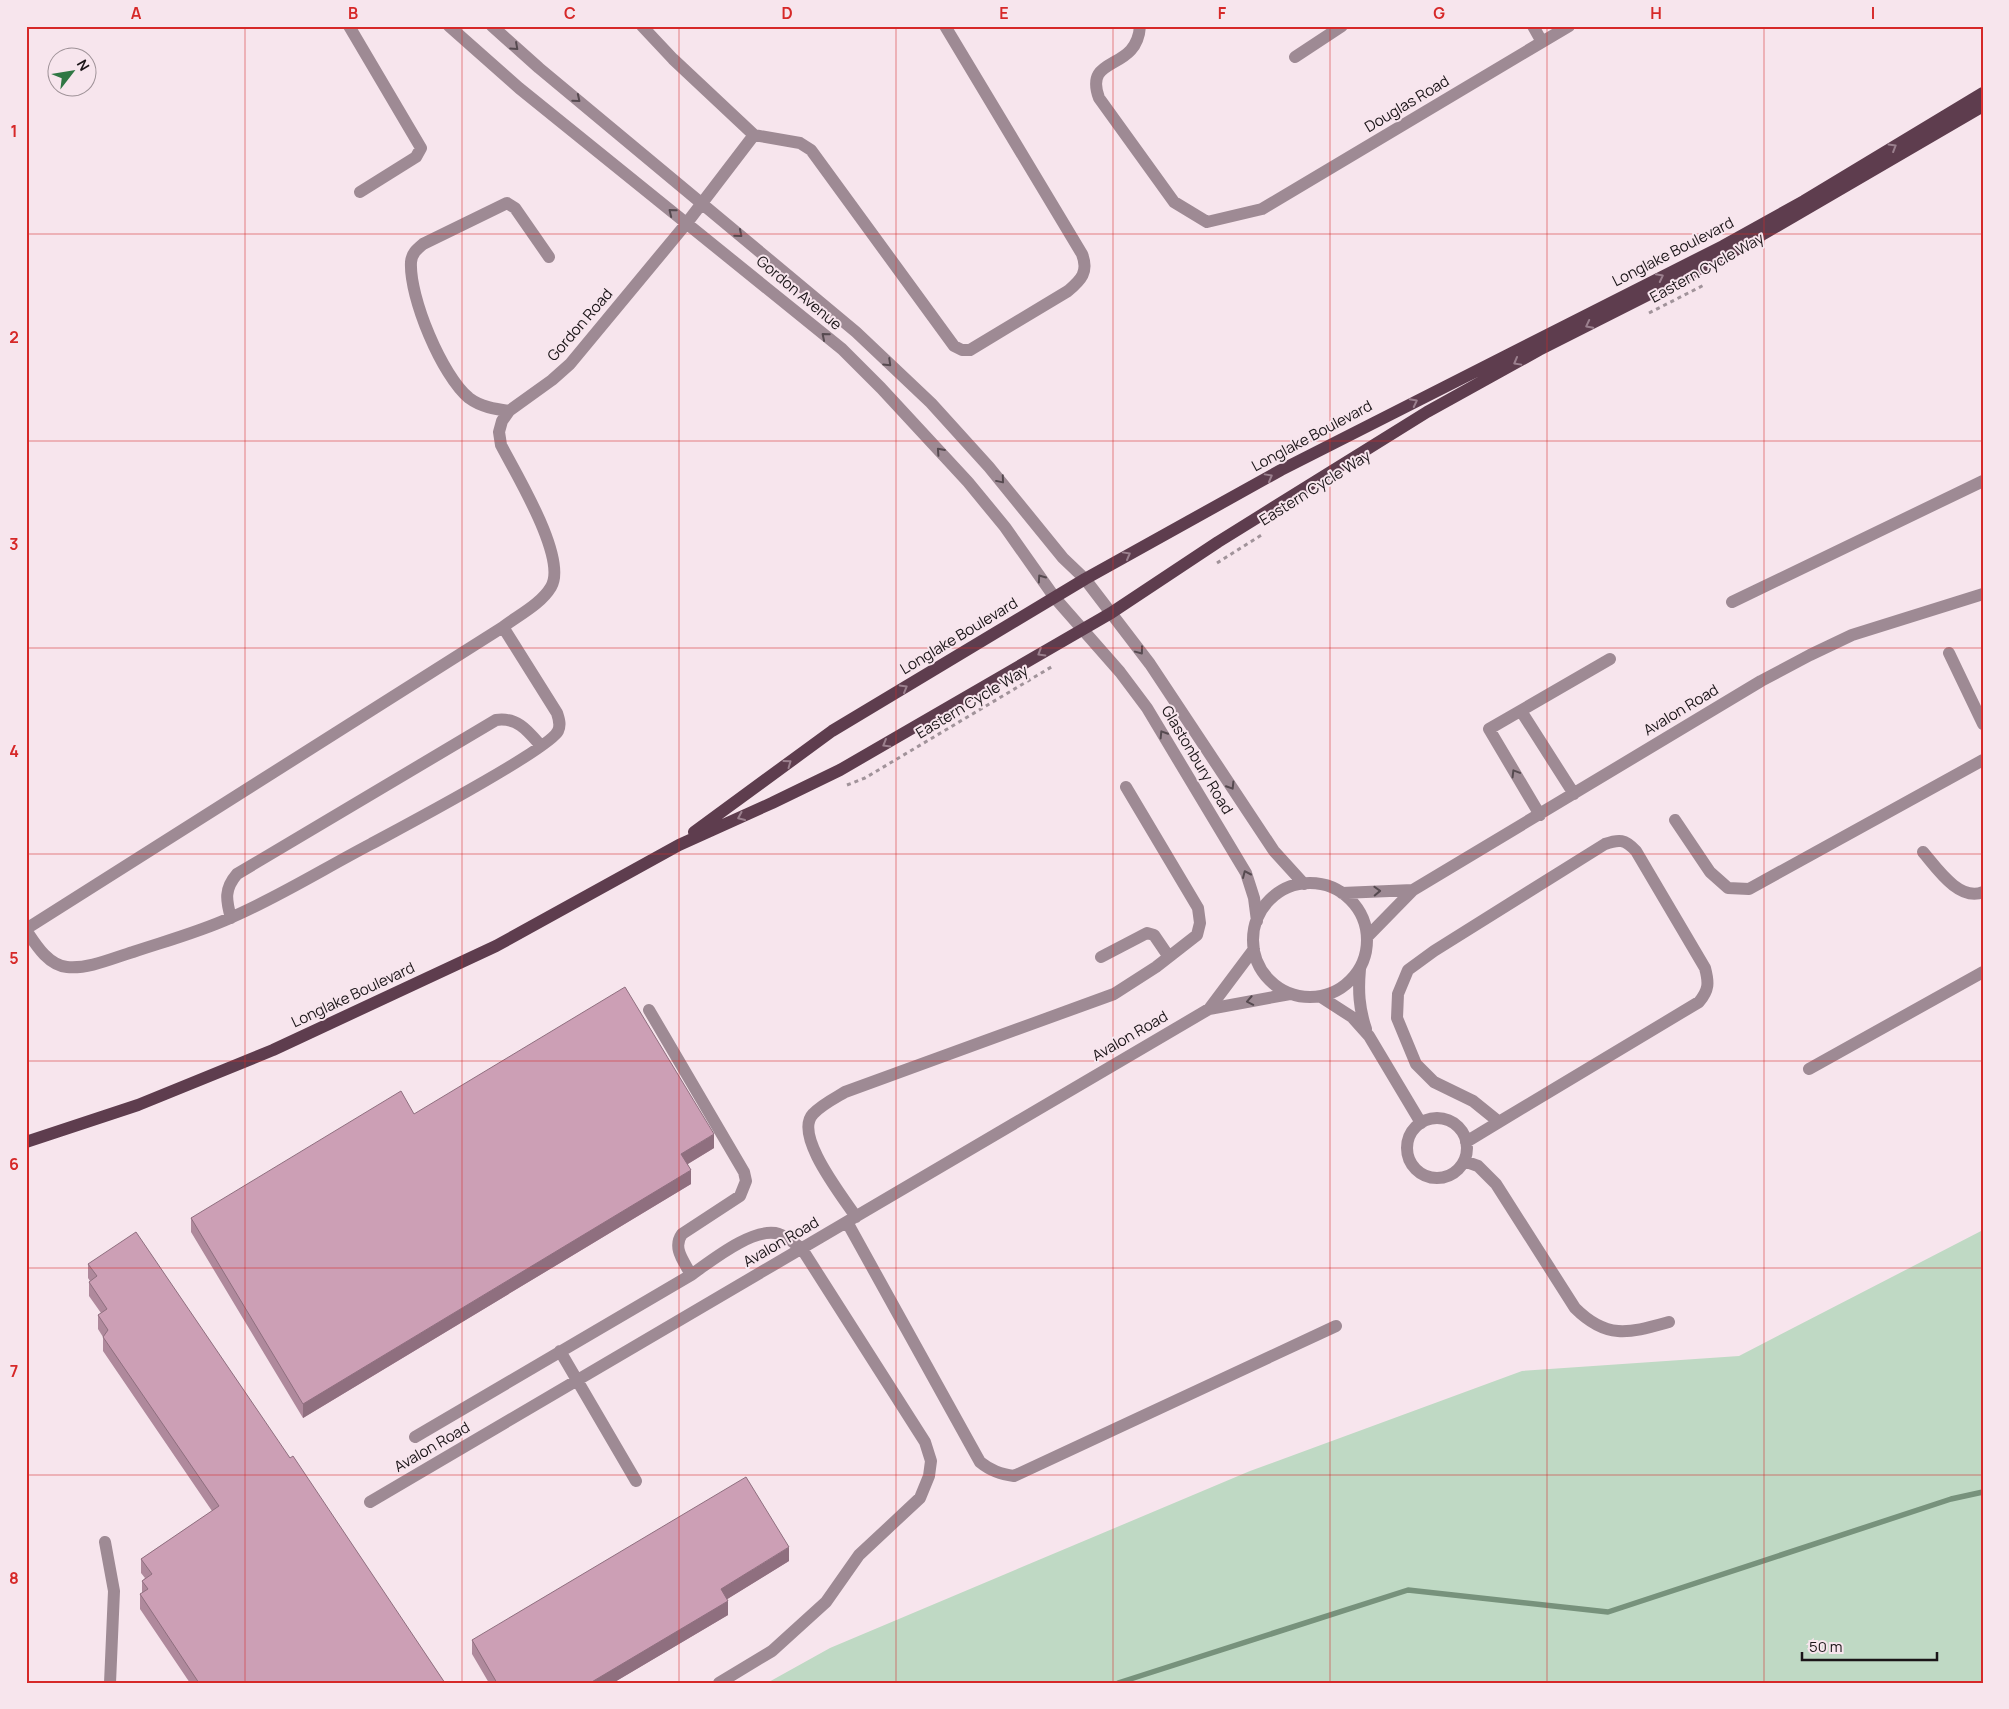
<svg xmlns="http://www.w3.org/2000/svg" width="2009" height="1709" viewBox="0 0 2009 1709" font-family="Manrope,sans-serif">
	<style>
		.green { fill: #bfd9c4 }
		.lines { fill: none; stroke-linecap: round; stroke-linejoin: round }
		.stream { stroke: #77927c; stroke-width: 5.5 }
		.path { stroke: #a1939a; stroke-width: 3; stroke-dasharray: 4 4; stroke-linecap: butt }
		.minor { stroke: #9e8a94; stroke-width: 12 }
		.major { stroke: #5e3d4e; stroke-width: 12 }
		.wall { fill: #af899c }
		.shaded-wall { fill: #8f6f7f }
		.building { fill: #cc9fb5; stroke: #8f6f7f }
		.oneway { stroke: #564a50 }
		.oneway2 { stroke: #9b808e }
		.grid { fill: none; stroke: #d62828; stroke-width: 1; stroke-opacity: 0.55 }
		.labels { text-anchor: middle; stroke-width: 4; stroke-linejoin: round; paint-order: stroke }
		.street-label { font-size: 15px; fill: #1b1518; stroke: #f7e5ed }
		.neatline { fill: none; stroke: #d62828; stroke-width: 2 }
		.grid-label { font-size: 16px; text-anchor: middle; font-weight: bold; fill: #d62828 }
	</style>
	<rect width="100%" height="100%" fill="#f7e5ed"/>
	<path class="green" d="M1983,1230V1683H767L830,1648L1250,1471L1522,1371L1739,1356Z"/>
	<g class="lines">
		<path class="stream" d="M1118,1683L1408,1590L1608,1612L1951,1499L1983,1492"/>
		<path class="path" d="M1649,313L1704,285
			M1217,563L1263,534
			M847,785L865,778L1053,666"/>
		<path class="minor" d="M349,26L421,148L416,157L360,192
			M449,26L519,88L842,349L881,388L968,482L1005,527L1055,598L1120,672L1147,708L1246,873L1254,898L1257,921
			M492,26L539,68L856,332L931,403L989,467L1063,558L1085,579L1150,664L1274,851L1304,884
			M642,26L673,59L754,135L800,143L811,150L954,346L962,350H970L1068,291C1081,280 1089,272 1082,254L945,26
			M1140,26C1137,73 1083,54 1099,98L1174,202L1207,222L1262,209L1569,26
			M1533,26L1542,42
			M1295,57L1342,26
			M509,411C495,409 481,407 469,398C442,376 409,297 411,262C412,253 417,249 423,244L507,203L515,208L549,257
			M1732,602L1983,481
			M1949,653L1983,724
			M1521,711L1574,794
			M1540,815L1489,729L1610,659
			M1675,820L1710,872L1728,888L1749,889L1983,760
			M1923,852C1936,867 1959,902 1983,892
			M1253 940a57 57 0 1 1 114 0a57 57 0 1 1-114 0Z
			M1342,893L1413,890
			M231,918C226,900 224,889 237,874L496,720C518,717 528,731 541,746
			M26,929L503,627
			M26,930C36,945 48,965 67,967C89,969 113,958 133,952C166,941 199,932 230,918C277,898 325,868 371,844C397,830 550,749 558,731C561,725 559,719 557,713L503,627C519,615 541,604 551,587C568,559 516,474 501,445L499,432L502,421L509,411L552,380L570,364L686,224L754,135
			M1367,937L1413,890L1761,681L1810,655L1852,635L1983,594
			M1101,957L1147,933L1154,935L1169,957
			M1360,969C1358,991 1359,1008 1366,1029
			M1321,997L1352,1017L1369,1036L1421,1123
			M1209,1009L1254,949
			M649,1010L744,1172L746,1181L740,1196L682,1234C672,1248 684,1261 691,1275C711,1261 754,1226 779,1234C787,1236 795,1244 802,1249L925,1442L931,1461L929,1476L920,1498L859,1555L826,1602L772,1651L719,1683
			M1809,1069L1983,972
			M1407 1148a30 30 0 1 1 60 0a30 30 0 1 1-60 0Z
			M1466,1142L1499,1122L1699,1002C1709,990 1709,983 1705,968L1636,851C1625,839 1619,839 1605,844L1434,951L1408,970L1398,994L1397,1018L1416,1064L1434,1082L1473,1101L1499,1122
			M1464,1161L1478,1166L1496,1184L1575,1308C1607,1340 1629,1333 1669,1322
			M856,1217C843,1197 793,1135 813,1114C821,1105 835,1098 845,1092L1114,994L1156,967L1197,935L1200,923L1198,908L1126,787
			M847,1222L980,1462C991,1471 1001,1474 1014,1476L1336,1326
			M560,1351L636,1481
			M415,1437L691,1275
			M370,1502L1209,1009L1290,994
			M105,1542L114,1591L110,1683"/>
		<path class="major" d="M694,832L832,731L1085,579L1281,470L1723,246L1804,201L1983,93
			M26,1142L138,1105L273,1050L496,946L679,845L772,803L840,770L1111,613L1218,542L1427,412L1539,350L1729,254L1983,106"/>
	</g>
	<path class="wall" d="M414,1114L714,1148L688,1164L691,1184L303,1418L191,1232V1218Z
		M88,1264L290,1458L445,1683H190L140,1609V1594L142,1593V1581L145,1578L141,1573V1559L212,1511L103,1351V1337L98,1329V1315L101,1313L89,1296V1282L90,1281L88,1278Z
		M789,1561L727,1599L728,1615L613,1683H489L472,1654V1640Z"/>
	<path class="shaded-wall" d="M714,1134V1148L681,1168V1154Z
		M691,1170V1184L303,1418V1404Z
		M789,1547V1561L721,1603V1589Z
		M728,1601V1615L613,1683H590Z"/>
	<path class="building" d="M625,987L714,1134L681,1154L691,1170L303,1404L191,1218L401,1091L414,1114Z
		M136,1232L290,1458L293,1456L445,1683H199L140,1594L148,1589L142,1581L152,1574L141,1559L219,1506L103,1337L108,1330L98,1315L107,1309L89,1282L97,1276L88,1264Z
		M746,1477L789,1547L721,1589L728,1601L590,1683H497L472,1640Z"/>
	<defs><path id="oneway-chevron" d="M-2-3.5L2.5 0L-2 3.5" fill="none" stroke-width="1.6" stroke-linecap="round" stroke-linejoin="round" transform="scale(1.25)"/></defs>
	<g class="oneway">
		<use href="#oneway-chevron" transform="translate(515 47) rotate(42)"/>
		<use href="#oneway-chevron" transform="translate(577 99) rotate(39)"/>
		<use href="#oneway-chevron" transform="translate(672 212) rotate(-141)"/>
		<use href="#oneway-chevron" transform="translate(739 234) rotate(40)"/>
		<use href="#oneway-chevron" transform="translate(825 336) rotate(-140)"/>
		<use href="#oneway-chevron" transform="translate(888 363) rotate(44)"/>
		<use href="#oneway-chevron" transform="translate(940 451) rotate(-132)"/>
		<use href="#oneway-chevron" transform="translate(1001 480) rotate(50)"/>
		<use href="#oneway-chevron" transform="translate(1041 578) rotate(-125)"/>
		<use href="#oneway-chevron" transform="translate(1140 651) rotate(53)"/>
		<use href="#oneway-chevron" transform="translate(1163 734) rotate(-122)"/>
		<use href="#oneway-chevron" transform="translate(1515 773) rotate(-121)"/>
		<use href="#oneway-chevron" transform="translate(1231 786) rotate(58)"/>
		<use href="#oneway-chevron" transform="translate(1246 874) rotate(-114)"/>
		<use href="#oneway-chevron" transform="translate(1377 891) rotate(-2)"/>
		<use href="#oneway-chevron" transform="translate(1250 1001) rotate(169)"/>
	</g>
	<g class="oneway2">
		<use href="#oneway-chevron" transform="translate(1893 147) rotate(-31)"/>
		<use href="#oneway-chevron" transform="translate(1660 277) rotate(-27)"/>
		<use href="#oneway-chevron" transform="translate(1589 325) rotate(153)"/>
		<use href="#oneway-chevron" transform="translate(1517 362) rotate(151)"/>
		<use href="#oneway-chevron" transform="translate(1414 402) rotate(-27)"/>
		<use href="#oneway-chevron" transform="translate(1269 477) rotate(-29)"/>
		<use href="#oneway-chevron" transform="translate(1127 555) rotate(-29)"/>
		<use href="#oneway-chevron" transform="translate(1041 653) rotate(149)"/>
		<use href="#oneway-chevron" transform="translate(904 688) rotate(-30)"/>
		<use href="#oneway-chevron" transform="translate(886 744) rotate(150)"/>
		<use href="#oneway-chevron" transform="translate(788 763) rotate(-36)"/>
		<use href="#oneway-chevron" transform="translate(741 817) rotate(156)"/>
	</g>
	<path class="grid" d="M245,26V1683M462,26V1683M679,26V1683M896,26V1683M1113,26V1683M1330,26V1683M1547,26V1683M1764,26V1683M26,234H1983M26,441H1983M26,648H1983M26,854H1983M26,1061H1983M26,1268H1983M26,1475H1983"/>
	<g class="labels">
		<g class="street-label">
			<text transform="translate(1407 104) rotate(-31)" y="5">Douglas Road</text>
			<text transform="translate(1673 252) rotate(-27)" y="5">Longlake Boulevard</text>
			<text transform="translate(1707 268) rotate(-29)" y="5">Eastern Cycle Way</text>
			<text transform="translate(799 293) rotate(40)" y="5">Gordon Avenue</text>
			<text transform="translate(580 325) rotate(-49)" y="5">Gordon Road</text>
			<text transform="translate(1312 436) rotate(-28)" y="5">Longlake Boulevard</text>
			<text transform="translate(1315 488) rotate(-32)" y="5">Eastern Cycle Way</text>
			<text transform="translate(959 636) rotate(-31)" y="5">Longlake Boulevard</text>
			<text transform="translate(972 702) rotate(-31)" y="5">Eastern Cycle Way</text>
			<text transform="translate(1681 710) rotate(-31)" y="5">Avalon Road</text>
			<text transform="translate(1197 760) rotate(59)" y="5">Glastonbury Road</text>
			<text transform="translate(353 995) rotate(-25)" y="5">Longlake Boulevard</text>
			<text transform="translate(1130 1036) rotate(-30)" y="5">Avalon Road</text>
			<text transform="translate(781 1242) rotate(-30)" y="5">Avalon Road</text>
			<text transform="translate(432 1447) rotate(-30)" y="5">Avalon Road</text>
		</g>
	</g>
	<rect width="2009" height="1709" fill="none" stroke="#f7e5ed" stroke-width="55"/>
	<g transform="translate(72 72) rotate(59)"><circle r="24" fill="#f7e5ed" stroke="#9f9298"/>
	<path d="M0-4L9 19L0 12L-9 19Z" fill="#2f7744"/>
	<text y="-8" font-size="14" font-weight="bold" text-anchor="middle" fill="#1b1518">N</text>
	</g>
	<path d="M1802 1652v8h135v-8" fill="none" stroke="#1b1518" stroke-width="2.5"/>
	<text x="1809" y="1652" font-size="15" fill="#1b1518" stroke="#f7e5ed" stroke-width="4" paint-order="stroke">50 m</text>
	<rect x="28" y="28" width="1954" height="1654" class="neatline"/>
	<g class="grid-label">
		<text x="136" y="19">A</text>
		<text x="353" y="19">B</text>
		<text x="570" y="19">C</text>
		<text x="787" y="19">D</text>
		<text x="1004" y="19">E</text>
		<text x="1222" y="19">F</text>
		<text x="1439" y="19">G</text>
		<text x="1656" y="19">H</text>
		<text x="1873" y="19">I</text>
		<text x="14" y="137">1</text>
		<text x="14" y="343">2</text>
		<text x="14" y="550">3</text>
		<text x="14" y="757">4</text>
		<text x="14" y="964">5</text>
		<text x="14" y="1170">6</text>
		<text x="14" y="1377">7</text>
		<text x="14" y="1584">8</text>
	</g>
</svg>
